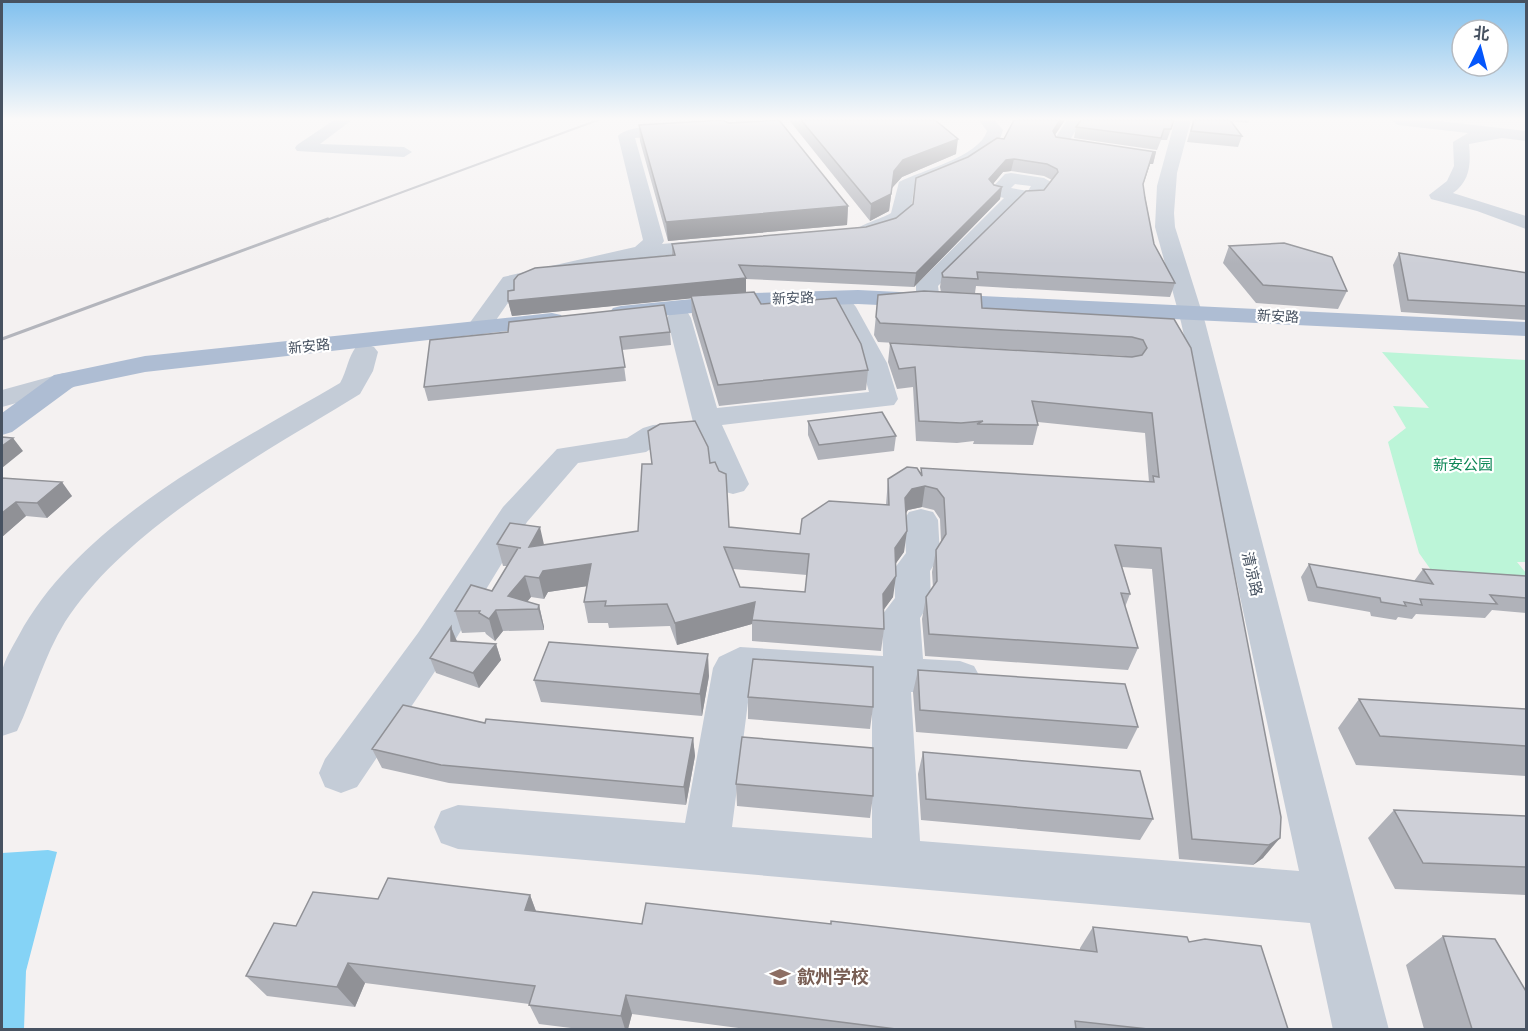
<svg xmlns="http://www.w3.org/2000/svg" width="1528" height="1031" viewBox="0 0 1528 1031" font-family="'Titillium Web','Noto Sans SC',sans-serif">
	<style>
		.green { fill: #bcf5d8 }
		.water { fill: #85d3f6 }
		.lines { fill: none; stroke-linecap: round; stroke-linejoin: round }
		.minor { fill: #c4ccd7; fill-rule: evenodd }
		.major { fill: #aebdd3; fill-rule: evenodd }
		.rail-far1 { stroke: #b3b5bc; stroke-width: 2 }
		.rail { stroke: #b3b5bc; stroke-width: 3 }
		.wall { fill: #b0b2b9; fill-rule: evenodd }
		.shaded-wall { fill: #909196 }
		.building { fill: #cdcfd7; stroke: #909196; stroke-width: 1.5; fill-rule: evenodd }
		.labels { text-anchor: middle; stroke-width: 4.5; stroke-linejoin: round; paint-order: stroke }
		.far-street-label { font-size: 14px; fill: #475261; stroke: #fff }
		.park-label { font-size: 15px; fill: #0d8756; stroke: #fff }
		.street-label { font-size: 15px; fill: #475261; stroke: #fff }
		.near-education-label { font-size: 18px; font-weight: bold; fill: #785e54; stroke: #fff; text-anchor: start }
	</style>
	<rect width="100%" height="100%" fill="#f4f1f1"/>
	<path class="green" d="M1382,352L1526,360V562H1517L1526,573V582L1436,577L1419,553L1388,442L1406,428L1393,406L1429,408Z"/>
	<path class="water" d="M48,850L57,852L26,971L24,1029H2V853Z"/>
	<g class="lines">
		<path class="minor" d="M334,120H352L320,144L404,147L412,152L404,157L297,151L295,148L297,145Z
			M740,120H760L735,132L635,138L664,241L662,244L716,239L723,241L726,245L723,249L642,258L530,282L519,287L487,333L478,335L469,333L466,328L503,277L635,247L643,240L618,136C630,121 711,124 733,123Z
			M979,120H994L1003,130C994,166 942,174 914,189L910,216C900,230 872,240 856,236L853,232C858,225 881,219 891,213L899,182C922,170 979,157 987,131Z
			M1067,120H1082L1070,140L1105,146L1107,149L1105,152L1099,154L1054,146L1052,143Z
			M1175,120H1191L1177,173L1174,213L1175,227L1205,322L1389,1030H1333L1310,923L458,849L441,843L434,827L441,811L458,805L685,823L713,668L719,657L740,647L883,656L882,615L895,598L894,569L906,553L904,520L909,512L921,509L933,512L938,520L940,555L930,571L931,601L920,618L923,659L960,661L974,666L980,677L974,688L960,693L911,692L920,841L1299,871L1181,322L1155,227L1157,186ZM751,679L872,687V838L732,827Z
			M1390,120H1431L1526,131V141L1502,138L1469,144C1471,164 1470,181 1453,193L1526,216V229L1477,211L1431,199L1429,195L1447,181L1454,166L1453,142L1468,133L1398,125Z
			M1011,173L1044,178L1053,183L1039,201H1022L938,286L940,300L936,305H920L916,300V285L1004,198L992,195L989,191L1005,174ZM1015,184L1031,186L1028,191L1011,188Z
			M844,300L852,302L856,307L887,363L898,399L894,405L722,425L749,484L744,491L733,494L722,491L698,439L661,442L646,452L578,463L527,522L446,655L357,787L341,793L325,787L319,773L325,759L418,633L503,507L557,449L627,438L643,428L653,425L693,422L667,318L670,313L679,311L688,313L691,318L717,408L869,392L861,363L832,307L836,302Z
			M365,344L374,347L378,352L373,371L360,394C264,453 127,526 65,622C44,656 34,695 17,731L2,736C2,715 0,692 2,672C4,660 13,646 19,635C81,520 231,447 340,383C347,371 348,357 356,347Z
			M64,373L74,375L77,381L74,387L2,407V390Z"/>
		<path class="major" d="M858,290L1526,322V336L858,304L753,307L621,320L613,318L609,313L613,308L621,306L753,293Z
			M552,313L561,315L564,320L561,325L145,372L73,387L12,432L2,435V413L54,375L64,373L145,356Z"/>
		<path class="rail-far1" d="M324,221L598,120"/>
		<path class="rail" d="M2,339L328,219"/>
	</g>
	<path class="wall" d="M789,120H935L956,154L902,177L892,188L889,211L870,221Z
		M1065,120L1055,135L1056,137L1156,152L1153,164H1150L1143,185L1154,244L1175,283L1170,297L976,286L975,293L941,292L940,287L942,273L1044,190L1052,180L1044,176L1011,171L1003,172L993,184L1002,187L1000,199L914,287L746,279V293L761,304L868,370L866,390L719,406L692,315L691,298L512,316L508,301L514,290L672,255V244L866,227L896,218L968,157L1004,139Z
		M1174,120L1167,140H1161L1157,150L1074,138L1076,127Z
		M1192,120H1250L1248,123L1231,121L1242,136L1238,147L1187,142L1193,121Z
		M639,125L848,206L847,225L668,241L640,141Z
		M1229,246L1347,291L1338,309L1256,303L1223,263Z
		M1399,253L1527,273V320L1401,312L1393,265Z
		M878,295L982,308L1174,319L1281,817L1263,858L1253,865L1179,859L1152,569L1122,567L1130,594L1125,607L1138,648L1128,670L925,656L922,619L926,597L933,588L932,572L936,550L941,542L940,519L934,510L922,507L908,510L906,513L904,552L895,564L893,597L883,610L884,629L881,651L752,641V624L677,645L670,626L609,628L608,623H588L584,602L587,586L548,592L544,599L531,597L527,602L539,605L544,627V630L503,631L495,641L486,634L485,632L462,633L455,611L492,591L507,566H503L497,544L544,545L638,531L710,463L729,527L800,534L886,505L888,479L921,474V468L1149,482L1145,433L1038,422V425L1033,445L973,444L974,441L957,443L916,441L913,387L897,389L888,362L890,343L1130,357L1126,356L878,342L874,335ZM733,569L807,575L805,592L740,587Z
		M670,332L671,345L622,350L626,381L428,401L424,387L430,340Z
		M808,421L896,436L894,451L818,460L808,435Z
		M2,478L72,496L47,518L26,516L2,537Z
		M1309,564L1414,581L1423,569L1527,576V613L1492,610L1485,618L1416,614L1412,619L1398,617L1396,620L1371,616L1370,612L1308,601L1301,577Z
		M451,627L457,641L496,644L501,660L479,688L436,673L430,658Z
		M918,670L1138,727L1127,749L916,732L913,692Z
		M709,676L702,716L541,702L534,680Z
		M748,697L873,707L870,729L748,719Z
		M1359,699L1527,709V776L1356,765L1338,728Z
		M485,723L693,738L695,756L686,805L449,783L382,768L372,749Z
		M923,752L1153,819L1140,840L921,820L918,774Z
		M736,784L873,796L870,818L737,806Z
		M1394,810L1527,816V895L1395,889L1368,838Z
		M530,895L536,911L642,924H830L1080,950V948L1093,927L1189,942L1288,1029H746L632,1014L628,1029H579L539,1024L529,1004L365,983L355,1007L267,996L246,976L296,926L378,899Z
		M1443,936L1527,1029H1424L1406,965Z"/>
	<path class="shaded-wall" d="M1060,120H1065L1050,142L1053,131Z
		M958,139L956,154L902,177L892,188L889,211L870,221L871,204L894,171L903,160Z
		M1153,152H1156L1153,164H1150L1139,197Z
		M1014,159L1011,171L1003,172L987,191L989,179L1006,160Z
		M1002,187L1000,199L914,287L916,273Z
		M848,206L847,225L668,241L666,222Z
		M746,278V293L512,316L508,301Z
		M13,438L23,451L2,468V446Z
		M62,482L72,496L47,518L37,503Z
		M925,486L922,507L908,510L902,519L905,498L912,489Z
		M16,502L26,516L2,537V513Z
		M540,527L545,549L529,547Z
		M907,531L904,552L892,569L895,548Z
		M591,564L595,585L548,592L544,599L539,578L543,571Z
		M525,576L531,597L521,609L508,596Z
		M896,576L893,597L880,615L883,594Z
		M755,602L752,624L677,645L675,623Z
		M539,605L544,627V630L538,609Z
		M496,610L503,631L495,641L489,619Z
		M451,627L457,642L451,641Z
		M496,644L501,660L479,688L473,673Z
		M708,654L709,676L702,716L700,694Z
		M693,738L695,756L686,805L684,787Z
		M1280,838L1263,858L1253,865L1269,845Z
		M530,895L538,917L525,910Z
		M348,963L365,983L355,1007L337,987Z
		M626,995L632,1014L628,1029H625L621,1016Z"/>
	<path class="building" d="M722,120L729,123L779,120L848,206L666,222L639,125Z
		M801,120H935L958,139L903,160L894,171L891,194L871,204Z
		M1014,120H1060L1053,131L1056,137L1156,152H1153L1143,184L1145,198L1154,244L1175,283L977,272L978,279L943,277L942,273L1026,191L1044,190L1058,172L1057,169L1047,164L1014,159L1006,160L989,179L994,185L1002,187L916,273L739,265L746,278L508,301V291L514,290V280L518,275L535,268L675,255L672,244L866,227L896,218L913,204L916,178L968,157L997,138L1004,139Z
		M1081,120H1174L1171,129H1164L1161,138L1076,127Z
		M1194,120H1230L1242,136L1191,131Z
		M1284,243L1332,257L1347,291L1263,285L1229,246Z
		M1399,253L1527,273V306L1408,300Z
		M924,291L981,294L982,308L1174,319L1191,348L1281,817L1280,838L1269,845L1192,839L1161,548L1115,545L1130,594L1121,593L1138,648L929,634L926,597L937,581L936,550L946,534L944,498L937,489L925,486L912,489L905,498L907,531L895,548L896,576L883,594L884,629L752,620L755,602L675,623L667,604L605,606L606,601L584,602L591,564L543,571L539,578L525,576L508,596L539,605L538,609L496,610L489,619L479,613L480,611H455L471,585L492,591L518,548H521L497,544L510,523L540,527L529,547L638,531L642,464H652L648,431L660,424L695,421L708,447L710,463L715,462L719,471L726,474L729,527L800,534L802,519L829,501L889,505L888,479L907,467L917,468L922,476L921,468L1154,482L1153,476L1159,477L1152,413L1032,401L1038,425L977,424L983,421L961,423L919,421L915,367L899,369L890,343L1132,357L1142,355L1147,348L1143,340L1132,337L880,323L876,317L878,295ZM724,547L809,554L805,592L740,587Z
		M754,292L761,304L836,298L861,344L868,370L718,385L691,296Z
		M664,305L670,332L620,337L625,367L424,387L430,340L508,332L509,322Z
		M882,412L896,436L819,445L808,421Z
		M2,437L13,438L2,446Z
		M2,478L62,482L37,503L16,502L2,513Z
		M1309,564L1433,584L1423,569L1527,576V598L1490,595L1497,604L1420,599L1422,605L1404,602L1406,606L1381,602L1380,598L1317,587Z
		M451,627V641L496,644L473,673L430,658Z
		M549,642L708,654L700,694L534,680Z
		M753,659L873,667V707L748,697Z
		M918,670L1125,684L1138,727L920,710Z
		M1359,699L1527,709V746L1380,736Z
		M403,705L485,723L486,719L693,738L684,787L441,765L372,749Z
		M742,737L873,748V796L736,784Z
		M923,752L1140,771L1153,819L926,799Z
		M1394,810L1527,816V867L1423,863Z
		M388,878L530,895L525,910L642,924L646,903L831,924V921L1097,952L1093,927L1187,937L1189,942L1205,939L1261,946L1288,1029H1148L1075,1021L1076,1029H896L626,995L621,1016L529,1005L535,986L348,963L337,987L246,976L274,923L296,926L313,892L378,899Z
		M1443,936L1495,939L1527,993V1029H1472Z"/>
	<linearGradient id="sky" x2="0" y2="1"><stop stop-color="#80c0ee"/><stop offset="0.45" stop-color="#faf9f9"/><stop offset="1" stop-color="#faf9f9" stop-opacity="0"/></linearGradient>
	<rect width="1528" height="264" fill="url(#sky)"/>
	<defs>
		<g id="school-bare" transform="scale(1.62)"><path d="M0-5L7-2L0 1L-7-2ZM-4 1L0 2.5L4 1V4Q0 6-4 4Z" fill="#8d6e63" stroke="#fff" stroke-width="2.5" paint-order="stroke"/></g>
	</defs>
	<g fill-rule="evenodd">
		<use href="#school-bare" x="780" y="977"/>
	</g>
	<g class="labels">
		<g class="far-street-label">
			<text transform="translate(793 298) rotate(-2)" y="5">新安路</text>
			<text transform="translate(1278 316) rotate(3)" y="5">新安路</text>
			<text transform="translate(309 346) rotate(-6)" y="5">新安路</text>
		</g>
		<g class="park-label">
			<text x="1463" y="470">新安公园</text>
		</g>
		<g class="street-label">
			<text transform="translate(1252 574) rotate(77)" y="5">清凉路</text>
		</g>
		<g class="near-education-label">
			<text x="797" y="983">歙州学校</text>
		</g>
	</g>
	<rect width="1528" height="1031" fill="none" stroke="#475261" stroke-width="6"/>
	<g transform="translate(1480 48) rotate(6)"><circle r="28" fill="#ffffff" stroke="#b5bac0" stroke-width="1.5"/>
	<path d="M0-4.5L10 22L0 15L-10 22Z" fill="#0456fb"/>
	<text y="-9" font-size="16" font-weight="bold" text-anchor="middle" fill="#475261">北</text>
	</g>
</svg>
